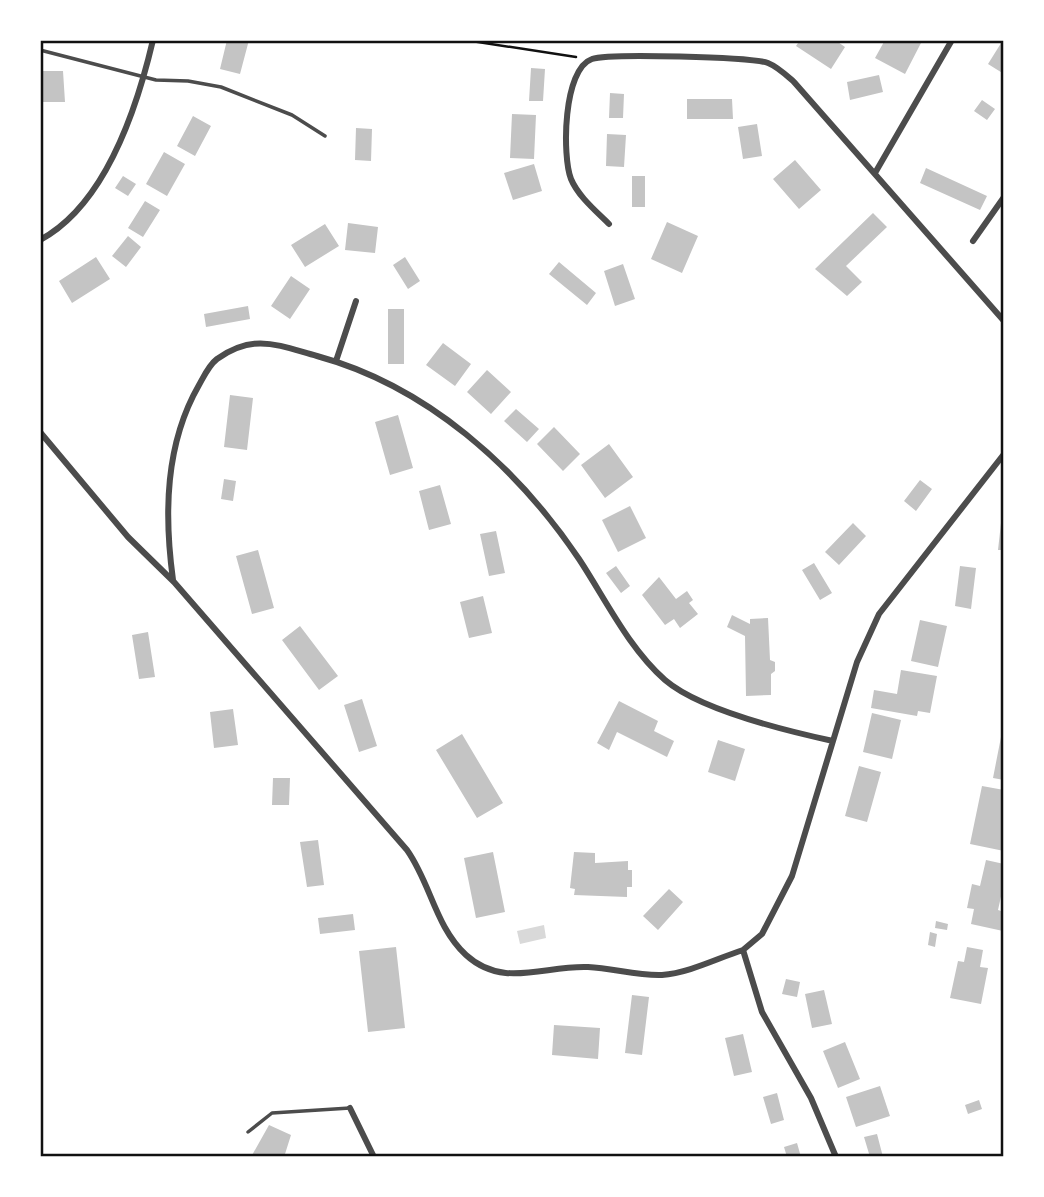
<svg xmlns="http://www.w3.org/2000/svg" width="1044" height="1197" viewBox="0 0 1044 1197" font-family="'Source Serif 4',serif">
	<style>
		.water { fill: #d9d9d9 }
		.building { fill: #c4c4c4 }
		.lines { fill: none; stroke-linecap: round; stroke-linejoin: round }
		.path { stroke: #111; stroke-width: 2.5 }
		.service { stroke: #4c4c4c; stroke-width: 3.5 }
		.minor { stroke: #4c4c4c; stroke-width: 6 }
		.neatline { fill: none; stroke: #111; stroke-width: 2.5 }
	</style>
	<rect width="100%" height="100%" fill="#fff"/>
	<path class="water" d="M544,925L546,938L520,944L517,931Z"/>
	<path class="building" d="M227,40H249L240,74L220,69Z
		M800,40H835L845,47L831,69L796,46Z
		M885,40H915L921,43L905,74L875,58Z
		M1003,40H1004V74L988,64Z
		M531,68L545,69L543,101H529Z
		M40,71H63L65,102H40Z
		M879,75L883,92L850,100L847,82Z
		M610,93L624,94L623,118H609Z
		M687,99H732L733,119H687Z
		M982,100L995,109L987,120L974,111Z
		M512,114L536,115L534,159L510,158Z
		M193,116L211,126L195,156L177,146Z
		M757,124L762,156L743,159L738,127Z
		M356,128L372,129L371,161L355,160Z
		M607,134L626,135L624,167L606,166Z
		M164,152L185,164L167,196L146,184Z
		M795,160L821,190L799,209L773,179Z
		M534,164L542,191L513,200L504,173Z
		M926,168L987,196L980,210L920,183Z
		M123,176L136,184L128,196L115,188Z
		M632,176H645V207H632Z
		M145,201L160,210L143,237L128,228Z
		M873,213L887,227L846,266L862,282L847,296L815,269Z
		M667,222L698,236L682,273L651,259Z
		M348,223L378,227L375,253L345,250Z
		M325,224L339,246L305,267L291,245Z
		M128,236L141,247L126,267L112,256Z
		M96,257L110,279L72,303L59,281Z
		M405,257L420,281L408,289L393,265Z
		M559,262L596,293L587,305L549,274Z
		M623,264L635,299L615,306L604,271Z
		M291,276L310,289L290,319L271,306Z
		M248,306L250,319L206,327L204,314Z
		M388,309H404V364H388Z
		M443,343L471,364L455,386L426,365Z
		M487,370L511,392L491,414L467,392Z
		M230,395L253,398L247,450L224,447Z
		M516,409L539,429L527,442L504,421Z
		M398,415L413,468L390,475L375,422Z
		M554,427L580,454L563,471L537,444Z
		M609,444L633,477L605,498L581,465Z
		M224,479L236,481L233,501L221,499Z
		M920,480L932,489L916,511L904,501Z
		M440,485L451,524L429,530L419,491Z
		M630,506L646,538L618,552L602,520Z
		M1002,514H1004V550H998Z
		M853,523L866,536L839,565L825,552Z
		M496,531L505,573L489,576L480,534Z
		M258,550L274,608L252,614L236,556Z
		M814,563L832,593L820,600L802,570Z
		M616,566L630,586L621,593L606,573Z
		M960,566L976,568L971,609L955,606Z
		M659,577L676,599L687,591L693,600L689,603L698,614L680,628L674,619L665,625L642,595Z
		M483,596L492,633L469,638L460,602Z
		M732,615L750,624V619L768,618L770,660L775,662V671L771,674V695L746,696L745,636L727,627Z
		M920,620L947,626L938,667L911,661Z
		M300,626L338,676L319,690L282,640Z
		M148,632L155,677L139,679L132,635Z
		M901,670L937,676L930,713L918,711L917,716L871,708L874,690L897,694Z
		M362,699L377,746L359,752L344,705Z
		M619,701L658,721L654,731L674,741L667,757L617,732L609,750L597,743Z
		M233,709L238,745L214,748L210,712Z
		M872,713L901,720L892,759L863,752Z
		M462,734L503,803L477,818L436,750Z
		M1001,737L1004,738V780L993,778Z
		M718,740L745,749L735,781L708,772Z
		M859,766L881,772L867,822L845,816Z
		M273,778H290L289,805H272Z
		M982,786L1004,790V851L970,844Z
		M318,840L324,885L307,887L300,842Z
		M493,852L505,912L476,918L464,858Z
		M574,852L595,853V863L628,861V870H632V887H627V897L574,895L575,889L570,888Z
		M986,860L1004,864V883L998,910L1004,912L1003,931L971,924L974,909L967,908L972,884L980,886Z
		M669,889L683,902L658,930L643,916Z
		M353,914L355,930L320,934L318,918Z
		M936,921L948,924L947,930L935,928Z
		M930,932L937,934L935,947L928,945Z
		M396,947L405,1028L368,1032L359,951Z
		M967,947L983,950L980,967L988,968L981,1004L950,998L958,961L964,962Z
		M786,979L800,982L797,997L782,994Z
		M824,990L832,1024L812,1028L805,994Z
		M632,995L649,997L642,1055L625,1053Z
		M554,1025L600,1028L598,1059L552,1055Z
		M743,1034L752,1072L734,1076L725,1038Z
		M845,1042L860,1079L838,1088L823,1051Z
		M880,1086L890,1116L856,1127L846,1097Z
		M777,1093L784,1120L771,1124L763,1097Z
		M979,1100L982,1109L968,1114L965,1105Z
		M269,1125L291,1135L285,1154L289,1157H251Z
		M877,1134L883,1157H870L864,1137Z
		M797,1143L801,1157H787L784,1147Z"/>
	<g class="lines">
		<path class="path" d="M465,40L576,57"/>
		<path class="service" d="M40,50L156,80L188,81L221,87L292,115L325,136
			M248,1132L272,1113L350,1108"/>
		<path class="minor" d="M875,173L952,40
			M609,224C596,211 578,196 571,179C562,156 563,69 592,59C608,53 752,57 768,63C778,67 786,75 794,82L1004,321
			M40,240C105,205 137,108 153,40
			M973,241L1004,197
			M336,361L356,301
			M40,432L128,537L174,582L407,850C431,884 435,926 466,955C503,989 545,965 588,967C613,968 637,976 662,975C689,973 718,958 743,950L762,934L792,876L857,662L879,614L1004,454
			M173,580C164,514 165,444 199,385C204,376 209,365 217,359C254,333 277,345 317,356C427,386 517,467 579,559C606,600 628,647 665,680C700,710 787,731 833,741
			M743,950L762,1012L811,1098L836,1157
			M350,1108L374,1157"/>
	</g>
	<rect width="1044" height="1197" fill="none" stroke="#ffffff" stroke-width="84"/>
	<rect x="42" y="42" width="960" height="1113" class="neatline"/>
</svg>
